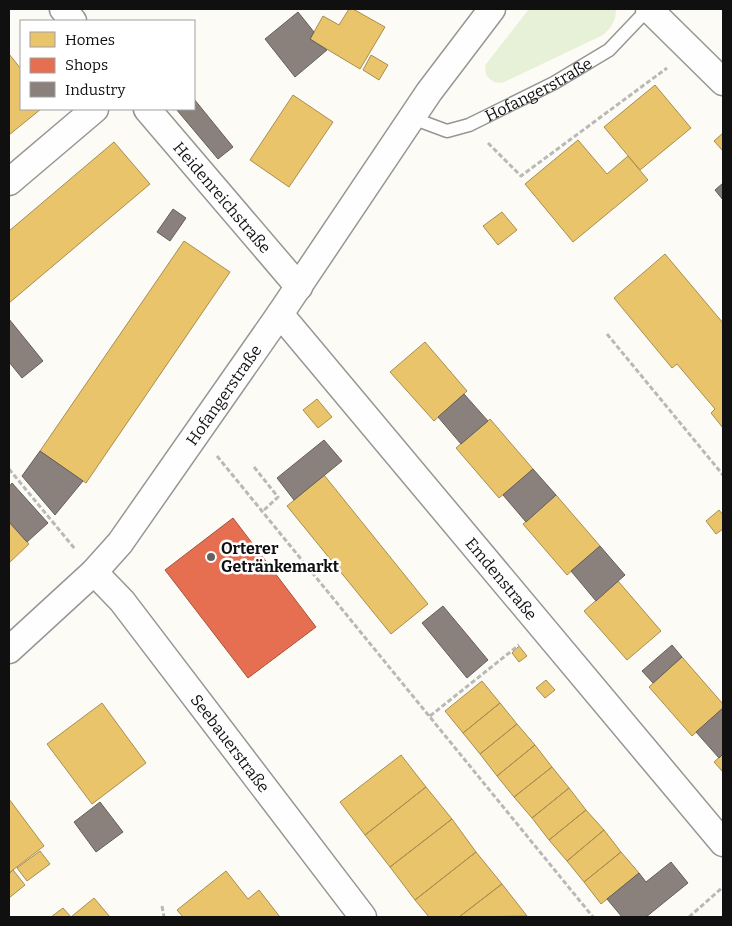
<svg xmlns="http://www.w3.org/2000/svg" width="732" height="926" viewBox="0 0 732 926" font-family="Bitter,serif">
	<style>
		.green { fill: #e7f1d7 }
		.homes { fill: #e9c46a; stroke: #a88e4f }
		.shops { fill: #e76f51; stroke: #a6523e }
		.industry { fill: #8a817c; stroke: #655f5c }
		.lines { fill: none; stroke-linecap: round; stroke-linejoin: round }
		.service-casing { stroke: #969694; stroke-width: 15 }
		.minor-casing { stroke: #969694; stroke-width: 29 }
		.path { stroke: #b9b9b8; stroke-width: 3; stroke-dasharray: 5 2.5; stroke-linecap: butt }
		.service { stroke: #fffefe; stroke-width: 12 }
		.minor { stroke: #fffefe; stroke-width: 26 }
		.poi-dot { fill: #636260; stroke: #fff; stroke-width: 2 }
		.labels { text-anchor: middle; stroke-width: 5; stroke-linejoin: round; paint-order: stroke }
		.street-label { font-size: 16px; fill: #101010; stroke: #fff }
		.poi-label { font-size: 16px; font-weight: bold; fill: #101010; stroke: #fff; text-anchor: start }
	</style>
	<rect width="100%" height="100%" fill="#fcfbf6"/>
	<path class="green" d="M529,9H616C616,21 612,27 603,35L502,83L494,82C486,77 484,72 486,64Z"/>
	<path class="homes" d="M349,9H353L385,27L360,69L310,39L323,16L339,25Z
		M9,54L21,69V109H41L9,135Z
		M371,55L388,65L379,80L363,70Z
		M655,85L691,128L640,170L604,127Z
		M293,95L333,122L289,187L250,160Z
		M723,133V151L714,141Z
		M578,140L607,174L628,156L648,180L573,242L525,184Z
		M114,142L150,184L9,303V231Z
		M502,212L517,230L498,245L483,226Z
		M184,241L230,272L86,483L40,451Z
		M665,254L723,323V428L711,413L715,409L677,364L672,368L614,298Z
		M425,342L467,391L434,421L390,372Z
		M317,399L332,417L318,428L303,410Z
		M490,419L533,469L499,498L456,448Z
		M324,475L428,604L391,634L287,506Z
		M556,495L600,546L567,575L523,524Z
		M719,510L723,515V529L716,534L706,521Z
		M9,522L29,544L9,563Z
		M618,581L661,631L627,660L584,611Z
		M519,646L527,656L519,662L512,653Z
		M682,657L723,704V708L692,736L649,687Z
		M546,680L555,690L545,698L536,688Z
		M482,681L500,703L463,733L445,711Z
		M102,703L146,763L92,804L47,744Z
		M500,703L517,724L480,754L463,733Z
		M517,724L535,745L497,776L480,754Z
		M535,745L552,767L514,797L497,776Z
		M723,754V772L714,762Z
		M401,755L426,787L365,835L340,802Z
		M552,767L569,788L532,818L514,797Z
		M426,787L452,819L390,867L365,835Z
		M569,788L586,810L549,840L532,818Z
		M9,799L44,846L9,873Z
		M586,810L604,830L567,861L549,840Z
		M452,819L476,852L415,900L390,867Z
		M604,830L621,852L584,882L567,861Z
		M40,851L50,864L27,881L17,868Z
		M476,852L502,884L459,917H429L415,900Z
		M621,852L639,873L601,904L584,882Z
		M13,870L25,885L9,898V874Z
		M226,871L248,899L259,890L280,917H183L177,910Z
		M502,884L527,916L459,917Z
		M94,898L110,917H51L63,908L71,917Z"/>
	<path class="shops" d="M233,518L316,627L248,678L165,570Z"/>
	<path class="industry" d="M298,12L314,32L310,39L327,50L295,77L265,39Z
		M194,99L233,147L218,159L176,109H194Z
		M723,183V200L715,190Z
		M173,209L186,218L170,241L157,232Z
		M9,319L43,361L22,378L9,362Z
		M464,394L488,421L461,444L438,417Z
		M324,440L342,461L294,500L277,478Z
		M40,451L83,481L55,515L22,476Z
		M533,469L556,495L526,522L503,495Z
		M12,483L48,523L27,542L9,522V487Z
		M600,546L625,575L596,601L571,571Z
		M443,606L488,660L467,678L422,623Z
		M672,645L682,657L653,683L642,671Z
		M723,708V754L719,758L696,732Z
		M100,802L123,832L96,852L74,822Z
		M671,862L688,883L646,917H622L607,899L639,873L646,882Z"/>
	<g class="lines">
		<g class="service-casing">
			<g id="service">
				<path id="s1" d="M412,118L447,131L469,125L554,83L609,50L648,9"/>
			</g>
		</g>
		<g class="minor-casing">
			<g id="minor">
				<path d="M63,9L73,21"/>
				<path d="M649,9L723,82"/>
				<path id="s2" d="M147,109L299,287"/>
				<path d="M9,182L95,109"/>
				<path id="s3" d="M280,314L723,843"/>
				<path id="s4" d="M94,572L122,601L363,917"/>
				<path id="s5" d="M9,650L94,572L120,543L280,314L429,92L492,9"/>
			</g>
		</g>
		<path class="path" d="M488,143L521,176L667,68
			M607,334L723,475
			M217,456L593,917
			M254,467L278,497L263,511
			M9,469L75,549
			M430,716L519,645
			M162,906L164,917
			M689,917L723,887"/>
		<use href="#service" class="service"/>
		<use href="#minor" class="minor"/>
	</g>
	<circle class="poi-dot" cx="211" cy="557" r="5"/>
	<g class="labels">
		<g class="street-label">
			<text dy="6" stroke="none"><textPath href="#s1" startOffset="138">Hofangerstraße</textPath></text>
			<text dy="6" stroke="none"><textPath href="#s2" startOffset="116">Heidenreichstraße</textPath></text>
			<text dy="6" stroke="none"><textPath href="#s5" startOffset="335">Hofangerstraße</textPath></text>
			<text dy="6" stroke="none"><textPath href="#s3" startOffset="345">Emdenstraße</textPath></text>
			<text dy="6" stroke="none"><textPath href="#s4" startOffset="219">Seebauerstraße</textPath></text>
		</g>
		<g class="poi-label">
			<text x="221" y="554">Orterer<tspan x="221" dy="18">Getränkemarkt</tspan></text>
		</g>
	</g>
	<rect width="732" height="926" fill="none" stroke="#101010" stroke-width="20"/>
	<rect x="20" y="20" width="175" height="90" fill="#ffffff" stroke="#9f9f9f"/>
	<rect x="30" y="32" width="25" height="15" fill="#e9c46a" stroke="#9f9f9f"/>
	<text x="65" y="45" font-size="15" fill="#101010">Homes</text>
	<rect x="30" y="58" width="25" height="15" fill="#e76f51" stroke="#9f9f9f"/>
	<text x="65" y="70" font-size="15" fill="#101010">Shops</text>
	<rect x="30" y="82" width="25" height="15" fill="#8a817c" stroke="#9f9f9f"/>
	<text x="65" y="95" font-size="15" fill="#101010">Industry</text>
</svg>
